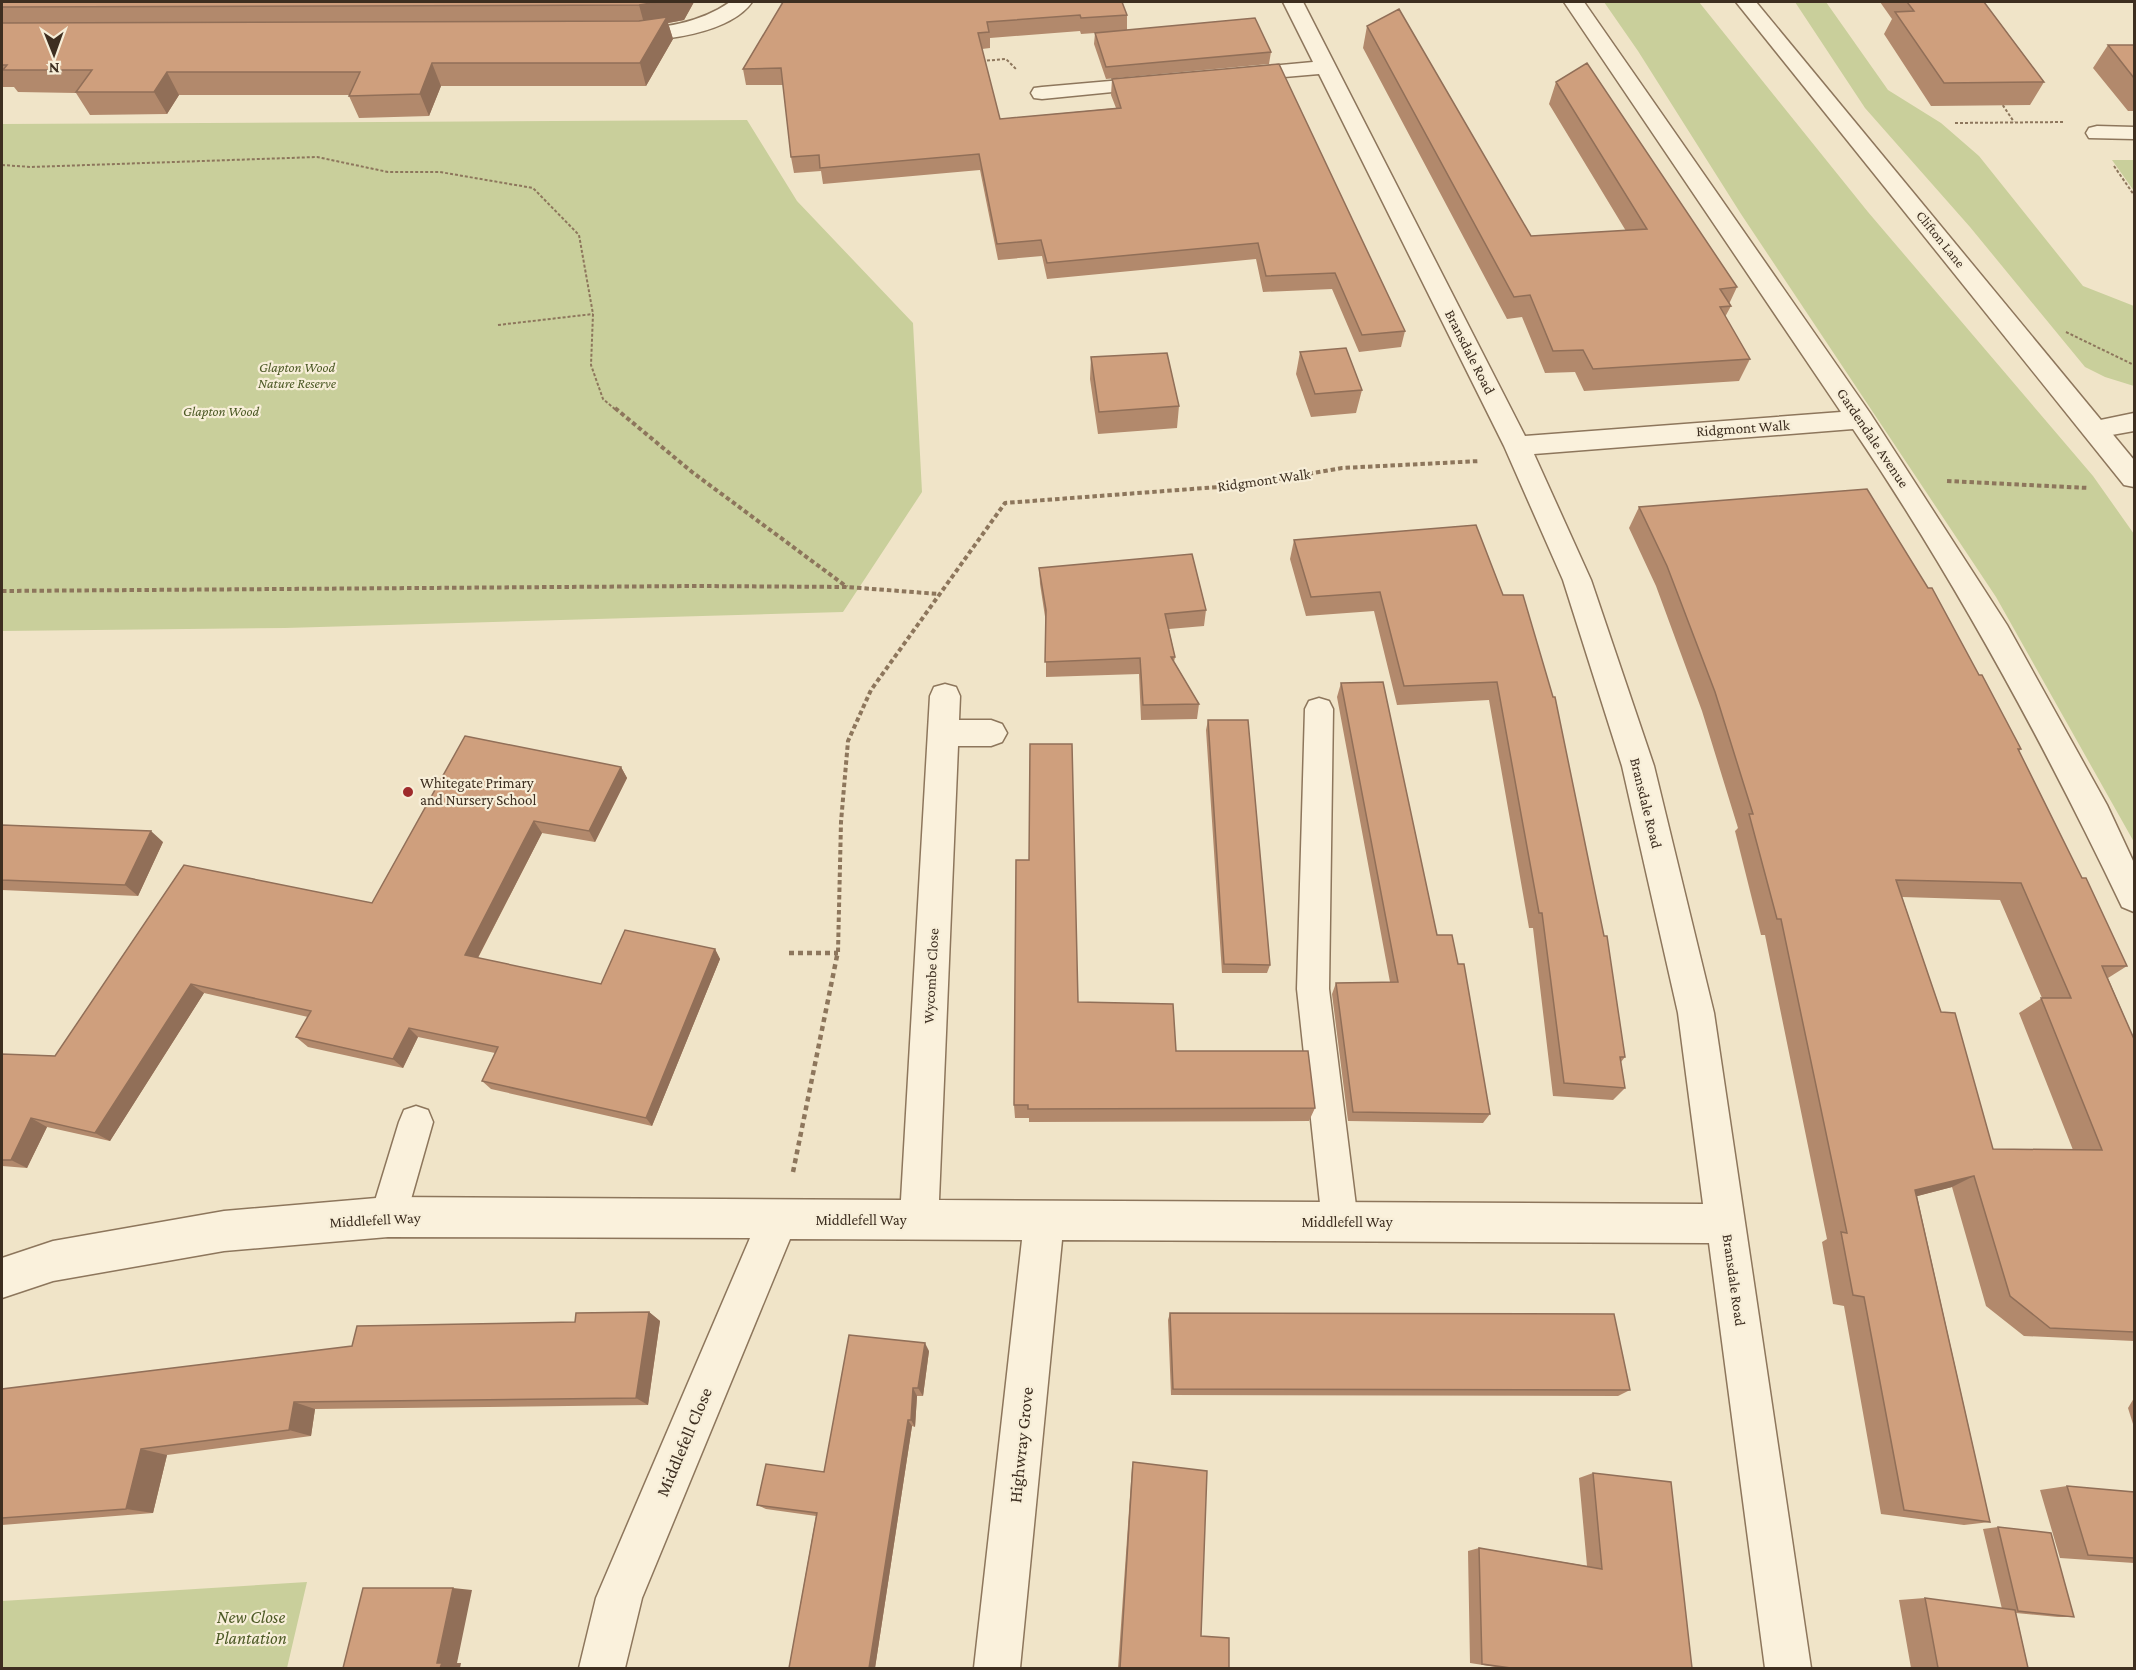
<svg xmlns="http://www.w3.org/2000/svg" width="2136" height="1670" viewBox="0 0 2136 1670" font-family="'Crimson Pro',serif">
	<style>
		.green { fill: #c9cf9b }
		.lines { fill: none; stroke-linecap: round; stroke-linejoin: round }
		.service-casing { stroke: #8d765c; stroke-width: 3 }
		.minor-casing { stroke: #8d765c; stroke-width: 3 }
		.tertiary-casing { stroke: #8d765c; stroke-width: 3 }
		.path-far2 { stroke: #8d765c; stroke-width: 2; stroke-dasharray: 3 2; stroke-linecap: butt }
		.path-far1 { stroke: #8d765c; stroke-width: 4; stroke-dasharray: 4.5 3; stroke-linecap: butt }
		.path { stroke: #8d765c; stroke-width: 4.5; stroke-dasharray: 5 4; stroke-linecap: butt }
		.service { fill: #faf1dc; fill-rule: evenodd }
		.minor { fill: #faf1dc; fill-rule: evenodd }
		.tertiary { fill: #faf1dc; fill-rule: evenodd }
		.wall { fill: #b2896c; fill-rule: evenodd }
		.shaded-wall { fill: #916f58 }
		.building { fill: #cf9f7d; stroke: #916f58; stroke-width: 1.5; fill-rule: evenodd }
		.poi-dot { fill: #9e2a2b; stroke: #f7eed8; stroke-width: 2 }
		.labels { text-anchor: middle; stroke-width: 4.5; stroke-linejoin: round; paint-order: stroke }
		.far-street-label { font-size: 14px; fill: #3d2e20; stroke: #f7eed8 }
		.far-park-label { font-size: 14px; font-style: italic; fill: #4d5a26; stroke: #f7eed8 }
		.street-label { font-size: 15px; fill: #3d2e20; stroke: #f7eed8 }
		.poi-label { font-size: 15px; fill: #3d2e20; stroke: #f7eed8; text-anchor: start }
		.near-street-label { font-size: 18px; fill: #3d2e20; stroke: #f7eed8 }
		.near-park-label { font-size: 18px; font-style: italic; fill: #4d5a26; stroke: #f7eed8 }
	</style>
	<rect width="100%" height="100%" fill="#f0e4c8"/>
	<path class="green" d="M1604,2H1699L1868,212L2093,476L2134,534V842L1996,597L1741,214L1638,51Z
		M1795,2H1826L1888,90L1941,123L1979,156L2083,286L2134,306V386L2105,377L2085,367L1970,227L1865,108Z
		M747,120L797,201L913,323L922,492L843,612L285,628L2,631V124Z
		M2112,160H2134V191Z
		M307,1582L287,1668H2V1601Z"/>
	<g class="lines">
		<g class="service-casing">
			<path id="service" d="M1319,698L1329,701L1333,709L1329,989L1358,1222L1353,1235L1340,1240L1327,1235L1322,1222L1297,989L1305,709L1309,701Z
				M416,1106L428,1110L433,1122L406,1217L401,1230L388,1235L375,1230L370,1217L399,1122L404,1110Z"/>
		</g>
		<g class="minor-casing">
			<path id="minor" d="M730,2H752C730,34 661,41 625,42L618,40L615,36L618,32L625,30C663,28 698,24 730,2Z
				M1283,2H1303L1525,436L1841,412L1564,2H1584L1870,413L2007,625L2107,805L2134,863V912L2122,907C2043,742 1956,581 1853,429L1534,454L1591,580L1654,766L1714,1013L1811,1668H1765L1709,1243L1062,1240L1020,1668H974L1022,1240L790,1239L642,1598L625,1668H579L596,1598L750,1238L388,1237L224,1251L53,1281L2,1298V1258L53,1241L224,1211L388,1197L901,1200L930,696L934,687L945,684L956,687L960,696L959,720H991L1002,724L1007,733L1002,742L991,746H958L939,1200L1703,1204L1678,1013L1622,766L1563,580L1504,446L1319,74L1238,81L1231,79L1227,75L1231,71L1238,69L1313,62Z
				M1156,77L1163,79L1167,83L1163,87L1042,99L1034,98L1031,93L1034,88L1042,87Z
				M2097,126L2134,127V139L2089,138L2086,133L2089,128Z
				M2134,413V431L2095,438L2086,435L2082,429L2086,423Z"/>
		</g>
		<g class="tertiary-casing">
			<path id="tertiary" d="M1736,2H1756L2134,460V487L2124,485Z"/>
		</g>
		<path class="path-far2" d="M982,61L1006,59L1017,70
			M2000,101L2014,122
			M1955,123L2064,122
			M2,165L31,167L317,157L388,172H440L533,188L579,235L593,314L591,365L603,399L616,410
			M2114,166L2134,195
			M498,325L593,314
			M2066,332L2134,365"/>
		<path class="path-far1" d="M615,408L692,472L847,587
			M1947,481L2089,488
			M2,591L698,586L847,587L939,594
			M838,952L841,822L848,741L871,690L1005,503L1245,485L1342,468L1480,461"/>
		<path class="path" d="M789,953H838
			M793,1172L838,951"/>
		<use href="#service" class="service"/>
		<use href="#minor" class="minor"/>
		<use href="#tertiary" class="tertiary"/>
	</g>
	<path class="wall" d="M2,2H694L684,20L668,23L673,39L646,86H441L429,116L359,118L349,96V95H179L167,114L90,115L76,93L18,92L14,87H2Z
		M783,2L1127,15V30L1271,52L1269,64L1106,79L1094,44L1095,33L1081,34L1080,31L990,38V48L982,49L1000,119L1116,108L1111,95L1112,79L1405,331L1401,347L1359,352L1332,289L1263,292L1256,259L1047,279L1042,256L998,260L980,170L823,184L821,171L794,173L791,157L783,85H746L743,69Z
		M1880,2H1984L2044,82L2030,105L1931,106L1884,34L1892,19Z
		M1367,26L1531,236L1626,231L1549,104L1556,82L1737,287L1729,304L1731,306L1725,317L1750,359L1739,381L1584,391L1575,372L1545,373L1522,317L1507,319L1363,48Z
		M2108,45H2134V111H2128L2093,68Z
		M1300,352L1362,390L1356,413L1311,417L1296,374Z
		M1091,357L1179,406L1177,428L1098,434L1090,379Z
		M1639,507L1979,675L2021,749L2019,751L2082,878L2127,966L2108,978L2134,1039V1341L2024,1336L1986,1306L1952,1187L1917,1196L1990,1522L1964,1525L1881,1514L1844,1306L1833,1304L1822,1242L1827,1239L1765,935H1761L1735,831L1738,828L1702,711L1656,586L1629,528ZM1902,897L2000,900L2042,998L2019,1013L2073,1150L1993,1149L1941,1012Z
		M1476,525L1625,1057L1621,1062L1625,1088L1613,1100L1553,1096L1533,928H1529L1489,700L1397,705L1374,611L1306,616L1290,559L1294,540Z
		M1039,568L1206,610L1204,626L1169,629L1175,657L1174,662L1199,704L1197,719L1141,720L1139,674L1046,677V623L1040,584Z
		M1341,683L1437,935L1490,1114L1483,1123L1348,1121L1332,994L1336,983L1390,982L1337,697Z
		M1208,720L1270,965L1267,973H1222L1206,730Z
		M621,767L627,778L595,842L542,833L478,958L601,984L715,949L720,959L652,1126L491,1089L482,1081L495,1053L418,1037L403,1068L308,1047L296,1037L308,1017L204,993L110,1141L47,1127L27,1168L2,1166V1054L55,1056L184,865L372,903Z
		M2,825L163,842L138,896L2,890Z
		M1078,1002L1176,1051L1315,1108L1309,1121L1029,1122V1118H1015L1014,1105Z
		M649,1312L660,1321L648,1405L315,1409L311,1436L167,1455L153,1513L2,1525V1389L575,1322Z
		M1170,1313L1630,1390L1618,1396L1171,1395L1168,1320Z
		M929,1351L923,1396H917L915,1427L912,1426L875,1668H789L816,1516L766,1509L757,1505L824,1472Z
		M2134,1398V1425L2133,1424L2128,1408Z
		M1133,1462L1201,1636L1229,1668H1118L1132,1467Z
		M1593,1473L1692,1668H1502L1470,1663L1468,1551L1479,1548L1587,1566L1579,1478Z
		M2067,1486L2134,1492V1563L2060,1558L2040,1490Z
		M1998,1527L2074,1617H2058L2016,1613L2028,1668H1911L1899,1600L1925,1598L2002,1609L1983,1529Z"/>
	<path class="shaded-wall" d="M657,2H694L684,20L668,23L673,39L646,86L640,63L645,27L639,5Z
		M432,63L441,86L429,116L420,94Z
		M167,72L179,95L167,114L154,92Z
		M621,767L627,778L595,842L589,831Z
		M534,821L542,833L474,965L465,955Z
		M151,831L163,842L138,896L125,885Z
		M715,949L720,959L652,1126L646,1118Z
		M191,984L204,993L110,1141L95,1133Z
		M409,1028L418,1037L403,1068L393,1059Z
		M31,1118L47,1127L27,1168L11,1160Z
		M1974,1176L1952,1187L1895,1202L1915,1190Z
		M649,1312L660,1321L648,1405L636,1398Z
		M925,1343L929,1351L923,1396L918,1388Z
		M913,1388L917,1396L915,1427L911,1420Z
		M294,1402L315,1409L311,1436L289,1430Z
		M908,1420L912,1426L875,1668H869Z
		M141,1449L167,1455L153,1513L126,1509Z
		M453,1588L472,1590L457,1663H461L460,1668H440L437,1663Z"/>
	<path class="building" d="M2,2H657L639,5L2,7Z
		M783,2H1122L1127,15L1081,18L1080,15L987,22L989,32L978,33L1000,119L1121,108L1112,79L1279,64L1405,331L1362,335L1335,273L1266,276L1258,243L1047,263L1041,240L997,244L979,154L820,168L819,155L791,157L781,68L743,69Z
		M1907,2H1984L2044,82L1944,83L1895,12L1914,11Z
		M1399,9L1531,236L1647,229L1556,82L1587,63L1737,287L1720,289L1731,306L1720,307L1750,359L1593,369L1583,350L1553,351L1530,295L1514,297L1367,26Z
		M667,17L640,63H432L420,94L349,96L360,72H167L154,92H76L92,70H3L7,65H2V23L639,21Z
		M1255,18L1271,52L1106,67L1095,33Z
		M2108,45H2134V78Z
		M1346,348L1362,390L1315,394L1300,352Z
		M1167,353L1179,406L1099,412L1091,357Z
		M1867,489L1928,588H1932L1979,675H1982L2021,749H2018L2082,878H2086L2127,966H2102L2134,1039V1332L2050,1328L2010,1296L1974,1176L1915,1190L1990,1522L1904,1510L1864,1297L1853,1295L1841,1232L1847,1233L1781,919H1777L1749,814H1753L1715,692L1667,566L1639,507ZM1896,880L2021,883L2071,998H2041L2102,1150L1993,1149L1955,1013L1941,1012Z
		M1476,525L1503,595H1523L1553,697H1555L1604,936H1607L1625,1057H1620L1625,1088L1564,1083L1542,913H1539L1497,682L1404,686L1380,592L1311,597L1294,540Z
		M1192,554L1206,610L1165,614L1175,657H1171L1199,704L1143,705L1140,658L1045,662L1046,610L1039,568Z
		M1383,682L1437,935H1452L1458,964H1464L1490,1114L1353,1112L1336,983L1398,982L1341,683Z
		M1208,720H1248L1270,965L1224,964Z
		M465,736L621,767L589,831L534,821L465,955L601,984L625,930L715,949L646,1118L482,1081L498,1047L409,1028L393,1059L296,1037L311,1011L191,984L95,1133L31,1118L11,1160H2V1054L55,1056L184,865L372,903Z
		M1030,744H1072L1078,1002L1173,1004L1176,1051H1308L1315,1108L1028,1109V1105H1014L1016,860H1029Z
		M2,825L151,831L125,885L2,880Z
		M649,1312L636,1398L294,1402L289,1430L141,1449L126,1509L2,1518V1389L352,1346L357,1326L575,1322L576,1313Z
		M1170,1313L1614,1314L1630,1390L1173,1389Z
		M849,1335L925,1343L918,1388H913L911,1420H908L869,1668H789L817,1513L757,1505L766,1464L824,1472Z
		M1133,1462L1207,1471L1201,1636L1229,1638V1668H1120Z
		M1593,1473L1671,1482L1692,1668H1511L1482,1664L1479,1548L1602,1569Z
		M2067,1486L2134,1492V1558L2088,1555Z
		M1998,1527L2051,1533L2074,1617L2018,1611Z
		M363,1588H453L437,1663H442L440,1668H343Z
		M1925,1598L2015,1610L2028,1668H1938Z"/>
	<circle class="poi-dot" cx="408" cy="792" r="6"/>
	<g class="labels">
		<g class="far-street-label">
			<text transform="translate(1941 239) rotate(51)" y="5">Clifton Lane</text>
		</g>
		<g class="far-park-label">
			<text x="297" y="372">Glapton Wood<tspan x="297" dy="16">Nature Reserve</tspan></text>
			<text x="221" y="416">Glapton Wood</text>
		</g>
		<g class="street-label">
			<text transform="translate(1470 352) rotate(63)" y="5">Bransdale Road</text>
			<text transform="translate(1743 428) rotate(-4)" y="5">Ridgmont Walk</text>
			<text transform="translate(1873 438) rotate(56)" y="5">Gardendale Avenue</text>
			<text transform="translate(1264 480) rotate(-8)" y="5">Ridgmont Walk</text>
			<text transform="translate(1646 803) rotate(76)" y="5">Bransdale Road</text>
			<text transform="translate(931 976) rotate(-87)" y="5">Wycombe Close</text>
			<text transform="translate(375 1220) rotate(-3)" y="5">Middlefell Way</text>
			<text x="861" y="1225">Middlefell Way</text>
			<text x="1347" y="1227">Middlefell Way</text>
			<text transform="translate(1734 1280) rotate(82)" y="5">Bransdale Road</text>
		</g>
		<g class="poi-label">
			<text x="420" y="788">Whitegate Primary<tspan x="420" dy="17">and Nursery School</tspan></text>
		</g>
		<g class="near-street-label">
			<text transform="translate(684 1442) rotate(-67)" y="6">Middlefell Close</text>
			<text transform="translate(1021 1445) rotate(-84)" y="6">Highwray Grove</text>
		</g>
		<g class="near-park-label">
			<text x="251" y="1623">New Close<tspan x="251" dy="21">Plantation</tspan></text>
		</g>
	</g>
	<rect width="2136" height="1670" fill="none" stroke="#3d2e20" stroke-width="6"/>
	<g transform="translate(54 54) rotate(179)" stroke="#f7eed8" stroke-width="4.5" paint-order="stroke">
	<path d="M0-4.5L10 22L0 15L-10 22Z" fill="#3d2e20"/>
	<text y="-9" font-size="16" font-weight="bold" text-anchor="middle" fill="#3d2e20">N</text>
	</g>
</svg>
